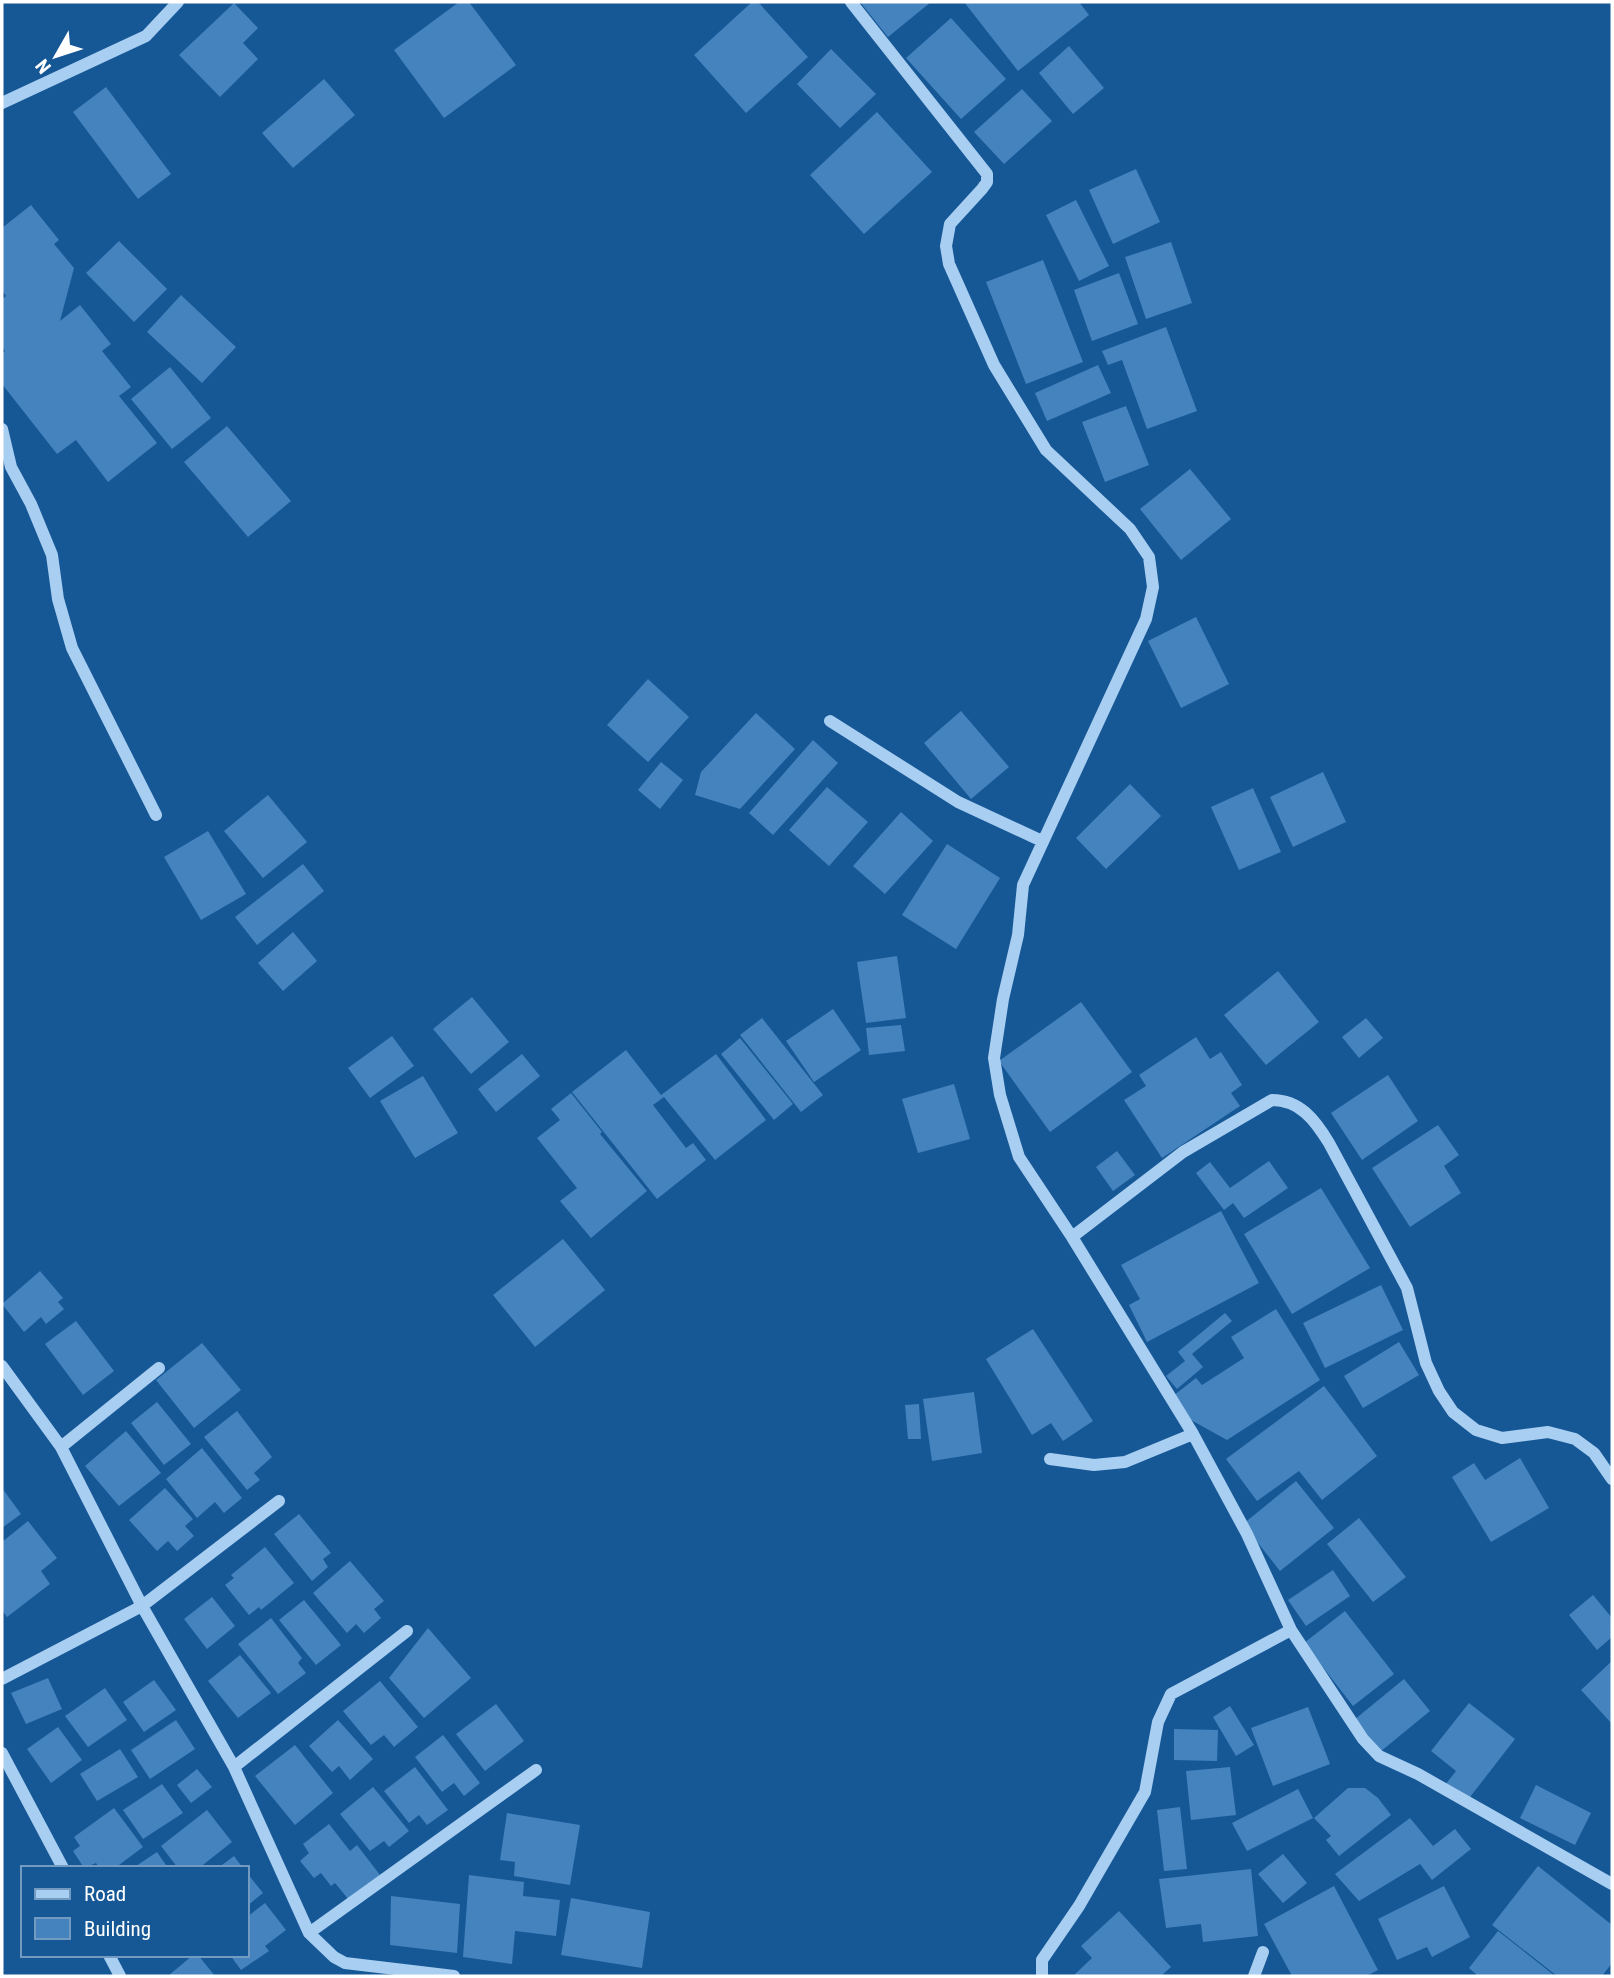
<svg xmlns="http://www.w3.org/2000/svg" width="1614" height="1978" viewBox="0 0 1614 1978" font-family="'Roboto Condensed',sans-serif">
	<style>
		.building { fill: #4483be }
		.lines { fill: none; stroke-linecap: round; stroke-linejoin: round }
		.minor { stroke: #a8cef1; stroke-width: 12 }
	</style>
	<rect width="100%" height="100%" fill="#165796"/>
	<path class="building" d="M459,2H469L516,65L444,118L394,50Z
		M752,2H758L808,57L746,113L694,55Z
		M860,2H931L888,37Z
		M964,2H1079L1089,15L1018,71Z
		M234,3L258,28L243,43L258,59L220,97L179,55Z
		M951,18L1006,79L961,119L906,58Z
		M1069,46L1104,88L1073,114L1039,73Z
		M831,49L876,94L840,128L797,84Z
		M324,79L355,115L293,168L262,133Z
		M106,87L171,174L138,199L73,112Z
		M1022,89L1052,121L1004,164L974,132Z
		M877,112L932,172L864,234L810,175Z
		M1136,169L1160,222L1113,244L1089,190Z
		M1076,200L1109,266L1079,281L1046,215Z
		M31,205L59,240L54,244L74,268L60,321L80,305L111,344L102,351L131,387L119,396L157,443L108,482L76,440L57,454L2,384V354L5,351L2,347V299L6,296L2,290V228Z
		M119,241L167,289L134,322L86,273Z
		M1171,242L1192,303L1146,319L1125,257Z
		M1043,260L1083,362L1026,384L986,282Z
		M1119,273L1138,324L1092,341L1074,290Z
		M181,295L236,347L202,383L147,332Z
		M1166,327L1197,411L1147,429L1122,360L1108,365L1102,351Z
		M1098,365L1111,393L1047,421L1035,393Z
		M170,367L211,418L172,449L131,399Z
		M1126,406L1149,465L1105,482L1082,422Z
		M227,426L291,501L248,537L184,462Z
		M1190,469L1231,519L1181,560L1140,509Z
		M1196,617L1229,684L1181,708L1148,641Z
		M648,679L689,717L648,762L607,725Z
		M961,711L1009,767L971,799L924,743Z
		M756,713L795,749L740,809L695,795L701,772Z
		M813,740L838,763L773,835L749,813Z
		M661,762L683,780L660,809L638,790Z
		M1323,772L1346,822L1293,847L1270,797Z
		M1130,784L1161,816L1106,869L1076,838Z
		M827,787L868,822L829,866L789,830Z
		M1253,788L1281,852L1239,870L1211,807Z
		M268,795L307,842L263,878L224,831Z
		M901,812L933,841L885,894L853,866Z
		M208,831L246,894L201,920L164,857Z
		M947,844L1000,878L956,949L902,915Z
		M303,864L324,891L257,945L235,917Z
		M293,932L317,961L283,991L258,963Z
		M897,956L906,1018L866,1023L857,962Z
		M1278,971L1319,1022L1266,1065L1224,1015Z
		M472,997L509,1042L471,1074L433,1029Z
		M1081,1002L1132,1072L1050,1132L999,1061Z
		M833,1009L861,1050L814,1082L786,1041Z
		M762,1018L823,1095L801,1112L740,1035Z
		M1366,1018L1383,1038L1359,1058L1342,1037Z
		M901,1025L905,1051L869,1055L866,1028Z
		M392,1036L414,1066L370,1098L348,1068Z
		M1196,1037L1210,1059L1221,1052L1242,1085L1231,1093L1240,1106L1162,1158L1124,1100L1146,1086L1139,1075Z
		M740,1038L793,1104L774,1120L721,1054Z
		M626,1050L661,1095L716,1054L766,1120L715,1160L664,1097L653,1105L686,1148L693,1143L706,1160L657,1199L572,1092Z
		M522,1054L540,1076L496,1112L478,1089Z
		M1388,1075L1418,1121L1362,1160L1331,1113Z
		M423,1076L458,1133L415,1158L380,1101Z
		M954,1084L970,1139L918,1153L902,1099Z
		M571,1093L602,1132L600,1134L647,1191L591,1238L560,1201L577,1188L537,1138L560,1120L551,1109Z
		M1438,1125L1459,1155L1444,1166L1461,1193L1410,1227L1372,1168Z
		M1117,1151L1135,1175L1113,1191L1096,1167Z
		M1269,1161L1288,1188L1244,1218L1233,1203L1224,1210L1196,1173L1210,1162L1230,1188Z
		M1321,1188L1370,1268L1292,1314L1244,1234Z
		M1221,1211L1259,1283L1147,1342L1129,1305L1140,1299L1121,1265Z
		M563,1239L605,1290L535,1347L493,1295Z
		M40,1271L63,1298L58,1302L64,1309L46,1324L41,1317L24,1332L2,1304Z
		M1381,1285L1403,1330L1325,1368L1303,1323Z
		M1276,1309L1320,1380L1227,1440L1191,1420L1173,1396L1196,1378L1202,1385L1244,1358L1231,1337Z
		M1225,1313L1232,1321L1192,1354L1203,1367L1177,1389L1166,1376L1185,1361L1178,1352L1179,1351Z
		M76,1321L114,1371L83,1395L45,1344Z
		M1033,1329L1093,1421L1063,1441L1051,1423L1032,1435L986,1359Z
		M1399,1342L1419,1375L1363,1408L1344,1376Z
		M202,1343L241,1390L194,1428L156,1380Z
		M1324,1386L1377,1456L1322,1500L1299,1471L1257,1501L1226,1459Z
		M974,1392L982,1453L932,1461L923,1399Z
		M157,1402L191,1444L164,1465L131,1423Z
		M919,1404L921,1439H908L905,1405Z
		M237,1411L272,1457L254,1473L260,1480L247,1490L204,1437Z
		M126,1431L161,1473L119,1506L85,1466Z
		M202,1448L242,1498L224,1513L215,1502L197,1518L166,1479Z
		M1520,1458L1549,1508L1491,1542L1452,1477L1474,1463L1485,1480Z
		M1296,1481L1334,1528L1280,1571L1243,1524Z
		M2,1488L21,1514L2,1528Z
		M165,1488L193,1519L185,1526L194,1536L177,1551L168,1541L157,1551L129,1520Z
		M299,1514L331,1553L323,1559L328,1567L312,1581L274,1534Z
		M1359,1518L1406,1577L1373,1602L1327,1544Z
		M28,1521L57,1558L41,1571L50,1584L7,1617L2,1610V1542Z
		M265,1547L294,1583L261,1610L259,1607L249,1615L225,1585L234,1578L231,1575Z
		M350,1561L384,1601L374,1609L381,1618L364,1633L356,1624L347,1633L313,1593Z
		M1333,1570L1350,1596L1306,1626L1288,1600Z
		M1593,1595L1612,1618V1637L1597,1650L1569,1615Z
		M212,1597L235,1626L207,1649L184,1619Z
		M304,1600L341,1645L316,1665L279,1620Z
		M1345,1611L1394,1674L1353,1706L1304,1643Z
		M271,1618L302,1658L298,1663L306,1673L278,1694L238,1644Z
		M428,1628L471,1678L424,1718L389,1678Z
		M240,1655L271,1693L238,1718L208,1681Z
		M1612,1661V1724L1581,1690Z
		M48,1678L62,1709L26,1724L11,1693Z
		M1404,1679L1430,1711L1380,1752L1354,1720Z
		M154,1680L176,1710L144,1732L123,1702Z
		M380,1681L418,1727L394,1747L384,1735L371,1745L343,1711Z
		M105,1688L127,1720L88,1747L65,1716Z
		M1469,1703L1515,1739L1467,1801L1445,1785L1456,1771L1431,1751Z
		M496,1704L524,1741L485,1771L456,1734Z
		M1230,1706L1254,1745L1236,1756L1213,1717Z
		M1308,1707L1330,1764L1273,1786L1251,1728Z
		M176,1720L195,1749L150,1779L131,1750Z
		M338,1720L373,1759L350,1780L339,1766L332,1772L309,1746Z
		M58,1727L82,1760L51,1783L27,1749Z
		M1174,1729L1218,1730L1217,1761L1174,1760Z
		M443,1735L480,1783L464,1796L454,1783L442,1792L415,1757Z
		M295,1745L333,1793L295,1825L255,1776Z
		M120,1749L138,1777L97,1801L80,1774Z
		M415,1767L448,1810L427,1825L419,1815L409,1823L384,1791Z
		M1230,1767L1236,1815L1191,1820L1186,1771Z
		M197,1769L212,1787L191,1803L177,1785Z
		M162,1784L183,1813L143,1839L123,1810Z
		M1536,1785L1591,1813L1575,1845L1520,1818Z
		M373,1787L409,1831L389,1847L384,1841L370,1851L340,1814Z
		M1348,1788H1365L1378,1798L1391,1815L1339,1856L1326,1840L1331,1836L1314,1818Z
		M1298,1789L1313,1818L1247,1851L1232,1823Z
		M1180,1807L1187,1869L1164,1871L1157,1810Z
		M114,1808L143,1847L115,1868H99L96,1863L84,1868L73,1851L80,1846L74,1837Z
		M207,1810L232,1842L199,1868H178L161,1846Z
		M507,1813L580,1825L570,1885L514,1876L515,1862L500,1860Z
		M1410,1818L1433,1846L1455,1829L1471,1849L1432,1880L1420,1864L1359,1901L1335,1874Z
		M329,1824L350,1851L357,1845L380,1875L349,1900L335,1883L331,1886L321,1873L314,1878L300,1861L309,1853L303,1844Z
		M157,1852L168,1868H137L136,1866Z
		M1283,1854L1307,1883L1283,1903L1258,1874Z
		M234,1856L243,1868H218Z
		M1538,1866L1612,1925V1963L1602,1976H1557L1492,1925Z
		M1251,1869L1258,1936L1203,1942L1201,1924L1166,1928L1159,1879Z
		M247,1873L263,1893L247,1906Z
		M469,1875L524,1882L523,1896L560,1900L556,1936L515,1931L512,1964L463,1957Z
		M1334,1886L1378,1970L1366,1976H1292L1264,1924Z
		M1444,1886L1470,1937L1432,1957L1427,1947L1397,1960L1378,1919Z
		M391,1896L460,1904L457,1953L390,1945Z
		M571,1898L650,1912L642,1968L561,1955Z
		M265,1903L286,1930L265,1946L269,1951L241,1970L230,1955H247V1917Z
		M1119,1911L1171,1967L1161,1976H1073L1092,1958L1081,1946Z
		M1498,1931L1555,1976H1478L1469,1968Z
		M193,1955H198L215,1976H168Z"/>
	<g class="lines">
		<path class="minor" d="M851,2L987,174V182L982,189L950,224L946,246L949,264L994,365L1046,450L1130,529L1149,557L1153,587L1146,619L1023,885L1018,935L1003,999L994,1058L1000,1095L1019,1157L1072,1237L1193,1434L1247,1534L1291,1630L1363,1739L1379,1756L1418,1774L1612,1884
			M2,103L146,36L178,2
			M2,429L11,467L31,504L52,555L58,599L72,648L156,815
			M830,721L958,802L1042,841
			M1072,1237L1183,1152L1272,1100C1300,1100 1315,1120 1329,1143L1407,1288L1426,1363L1439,1391L1453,1412L1476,1430L1502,1438L1548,1432L1575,1439L1594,1453L1612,1479
			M2,1366L61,1447L142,1606L234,1767L309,1933L334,1957L345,1963L454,1976
			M61,1447L159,1368
			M1050,1459L1094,1465L1125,1462L1193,1434
			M2,1679L142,1606L279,1501
			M2,1753L63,1868
			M234,1767L407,1631
			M309,1933L536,1770
			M109,1955L120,1976
			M1042,1976V1960L1079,1906L1145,1792L1158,1722L1171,1694L1291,1630
			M1254,1976L1263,1952"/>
	</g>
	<rect width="1614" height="1978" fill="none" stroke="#ffffff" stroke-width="7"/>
	<rect x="21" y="1866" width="228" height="91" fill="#165796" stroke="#739ac0" stroke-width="2"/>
	<rect x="35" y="1889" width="35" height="10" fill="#a8cef1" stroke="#739ac0" stroke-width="2"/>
	<text x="84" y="1901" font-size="21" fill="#ffffff">Road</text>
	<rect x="35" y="1918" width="35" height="21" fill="#4483be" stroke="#739ac0" stroke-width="2"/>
	<text x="84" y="1936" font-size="21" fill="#ffffff">Building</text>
	<g transform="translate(56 56) rotate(231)" stroke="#165796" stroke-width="5" paint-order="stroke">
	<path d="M0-5L12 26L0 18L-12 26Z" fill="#ffffff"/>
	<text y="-10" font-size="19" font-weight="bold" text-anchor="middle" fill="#ffffff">N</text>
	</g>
</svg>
